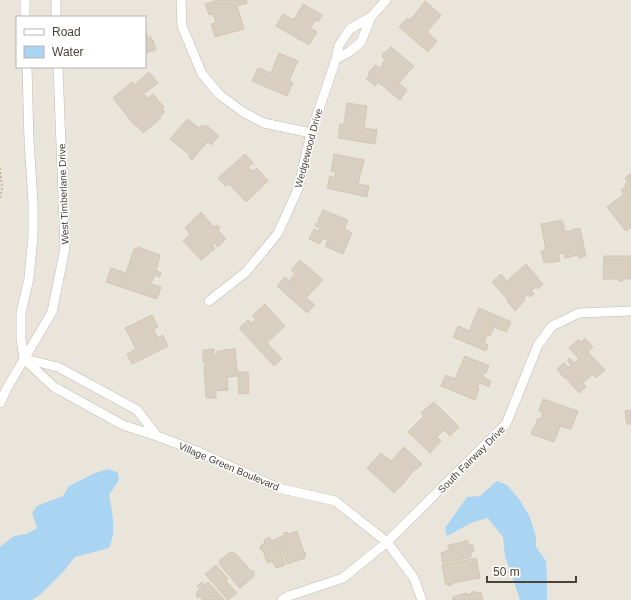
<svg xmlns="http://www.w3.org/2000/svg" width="631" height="600" viewBox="0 0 631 600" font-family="Arial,sans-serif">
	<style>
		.residential { fill: #eae5da; fill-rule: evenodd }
		.water { fill: #a9d4f2 }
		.building { fill: #d8cfc1; stroke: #d3c7b4 }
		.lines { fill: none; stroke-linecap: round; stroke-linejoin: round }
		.street-casing { stroke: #c2bbae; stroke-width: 10 }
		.path { stroke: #c4b79f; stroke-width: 2; stroke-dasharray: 2 2; stroke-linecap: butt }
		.street { stroke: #fff; stroke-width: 9 }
		.labels { text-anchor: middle; stroke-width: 3; stroke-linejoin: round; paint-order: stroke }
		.street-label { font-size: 10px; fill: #4b4439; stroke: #fff }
	</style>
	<rect width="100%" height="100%" fill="#f6f3ec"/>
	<path class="residential" d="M0,0H631V600H0ZM17,17H145V67H17Z"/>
	<path class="water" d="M109,469L118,473L119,480L109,495C112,512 117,532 109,548L75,557L63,572L41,594L32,600H0V547L14,536L26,534L37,528L32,513L37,506L63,496L69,486L95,473Z
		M497,481L507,485L519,499L530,517L536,537V547L546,561L547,575V600H520L505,556L503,537L488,518L471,523L447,536L445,528L467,497L480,496Z"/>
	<path class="building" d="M218,0H246L247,3L237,6L244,29L215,37L211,24L216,23L213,14L209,15L205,4Z
		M425,1L441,15L427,32L437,41L428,52L399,27L407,18L409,20L411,18H412Z
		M303,4L322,15L318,22L315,20L311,28L317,32L309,45L276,26L283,14L294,20Z
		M145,27L148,38L151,37L152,40H153L156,50L145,53Z
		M391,47L414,66L399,83L407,90L400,100L378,82L375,86L366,79L370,74L368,73L375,65L380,68L383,64L382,63L385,59L382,57L383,56L382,55L384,52L385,53Z
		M279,53L298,61L289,81L293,83L287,96L252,81L258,68L271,73Z
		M149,72L158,83L142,95L143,96L145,95L147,98L146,99V100L153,94L164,107L162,109L165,112L160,116L161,118L143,133L136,125L135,126L113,98L132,82L134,85Z
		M347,103L367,106L364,128L377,130L375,144L338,138L340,124H344Z
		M187,119L199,128L202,125L204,127L206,125L219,136L211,145L208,141L192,160L188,156L190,154L187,152H186L170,139Z
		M245,154L253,163L248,167L253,171L257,168L268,181L246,202L231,186L227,184L225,186L218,178Z
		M334,154L364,160L358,184L369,186L367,197L327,188L330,176L334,178L336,172L331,171Z
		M630,174H631V227L626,231L607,207L624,194L621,190L626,186L625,184L628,182L625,178Z
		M323,210L348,220L344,229L352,233L343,254L325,246L328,240L323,238L320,244L309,239L314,229L319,231L320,228L315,226L316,223L318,224L319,221H318Z
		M201,212L214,227L217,225L220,228L218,230L226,239L218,247L214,243L212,245L215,249L213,251L212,250L210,252V253L201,260L183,241L190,234L185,228Z
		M562,220L565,232L580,228L586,256L579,258L578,255L565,258L564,253L558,254L560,261L549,263V261L544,263L541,251L546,250L541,224Z
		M138,247L160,255L156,271L161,272L160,277L155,275L151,284L161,287L157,299L106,282L111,268L126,273L134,249H137Z
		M604,256H631L630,279H623V281H619V279H603Z
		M300,260L323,280L306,298L315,305L307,313L277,286L285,277L289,281L295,274L291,270Z
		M526,264L543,284L538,289L536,287L531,291L534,294L530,297L528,294L523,299L525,300L515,311L507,301L508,300L492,282L501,274L507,281Z
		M265,304L285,326L267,343L282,359L274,366L239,328L248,320L251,323L256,319L252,316Z
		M479,308L511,322L506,332L494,327L490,336L487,335L484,343L488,345L486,351L453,337L458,326L469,331Z
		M152,315L158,327L153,329L158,338L163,335L168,346L132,364L127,354L136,349L125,328Z
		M585,338L593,347L588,352L605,370L596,378L593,374L583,383L586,387L579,393L565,377L564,378L557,369L564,363L569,368L571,365L567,360L570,358L574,363L579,359L569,348L578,340L581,342Z
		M214,349V355H218L217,351H223V350L235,349L237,371H238V372H248L249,393L239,394L238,376L227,377L228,390L216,391V398H206L204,367H205V362L203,363V350Z
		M465,356L489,366L486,373L484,372L483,377L491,381L489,387L480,383L477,388L479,389L475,400L441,386L446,375L455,379Z
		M543,399L578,411L571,429L560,426L554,442L531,434L534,426L535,427L538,418L541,419L543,413L539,411Z
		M434,402L459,427L450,436L444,430L437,437L441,441L430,453L408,432L424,416L421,413Z
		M631,410V424H627L625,411Z
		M404,447L422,464L417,469L416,468L415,469V470L411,472L412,473L404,482H405L394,493L367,468L381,453L391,461Z
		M297,531L304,553L305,552L306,555L305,556V558L287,564L277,538L285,535L284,533L287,532L288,534Z
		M270,537L271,541L276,539L285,565L276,568L275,565H274L272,561L267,563L263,550H261L260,547H261V545L265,543L264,540Z
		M466,540L468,541L469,545H473L474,551L471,552V557L443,563L441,553L445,552V551L452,550V549H448V545L463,542Z
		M230,552L234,553L235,554H236L251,571L252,570L254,572L253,573L255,575L240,588L220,565L219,561Z
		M476,558L480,578L452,583V585L449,586V584L446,585L442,565Z
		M216,565L228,579L226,581L237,593L228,600L205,574Z
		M202,582L204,585L208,582L225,600H203L200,596L198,598L196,595L197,594L196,592L200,589L197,586Z
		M474,591L475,593L477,592V593L481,592L483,600H453L452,599H454L453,597L467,593V595L472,593L471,592Z"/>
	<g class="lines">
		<g class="street-casing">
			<path id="street" d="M25,0V17
				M56,0V17
				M181,0L182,26L202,74L220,95L243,112L264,123L311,133
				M336,59L349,52L361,42L371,17
				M209,301L246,272L278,233L298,189L311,133L336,59L339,45L350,29L371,17L386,0
				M24,359L54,387L123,425L157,436L199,452L278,488L335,501L387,542L414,578L422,600
				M24,359L21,339V313L29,278L33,237V202L29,140L27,67
				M25,359L58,367L137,410L157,436
				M0,403L7,388L52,312L65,248L58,67
				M282,600L289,596L343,578L387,542L506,424L538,345L552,326L579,313L631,311"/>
		</g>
		<path class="path" d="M0,168L2,189L0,199"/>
		<use href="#street" class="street"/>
	</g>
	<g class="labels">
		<g class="street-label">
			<text transform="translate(308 148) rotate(-75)" y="4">Wedgewood Drive</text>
			<text transform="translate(63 194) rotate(-92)" y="4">West Timberlane Drive</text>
			<text transform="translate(471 459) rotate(-45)" y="4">South Fairway Drive</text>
			<text transform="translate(229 466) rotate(23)" y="4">Village Green Boulevard</text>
		</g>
	</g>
	<rect x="16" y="16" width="130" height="52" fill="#ffffff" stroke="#b7b4b0"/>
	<rect x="24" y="29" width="20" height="6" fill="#ffffff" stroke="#b7b4b0"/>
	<text x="52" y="36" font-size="12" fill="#4b4439">Road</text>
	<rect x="24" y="46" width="20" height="12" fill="#a9d4f2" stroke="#b7b4b0"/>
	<text x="52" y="56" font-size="12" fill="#4b4439">Water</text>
	<path d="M487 576v6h89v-6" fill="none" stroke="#4b4439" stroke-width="2"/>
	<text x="493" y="576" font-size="12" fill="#4b4439" stroke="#ffffff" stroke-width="3" paint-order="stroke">50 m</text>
</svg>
